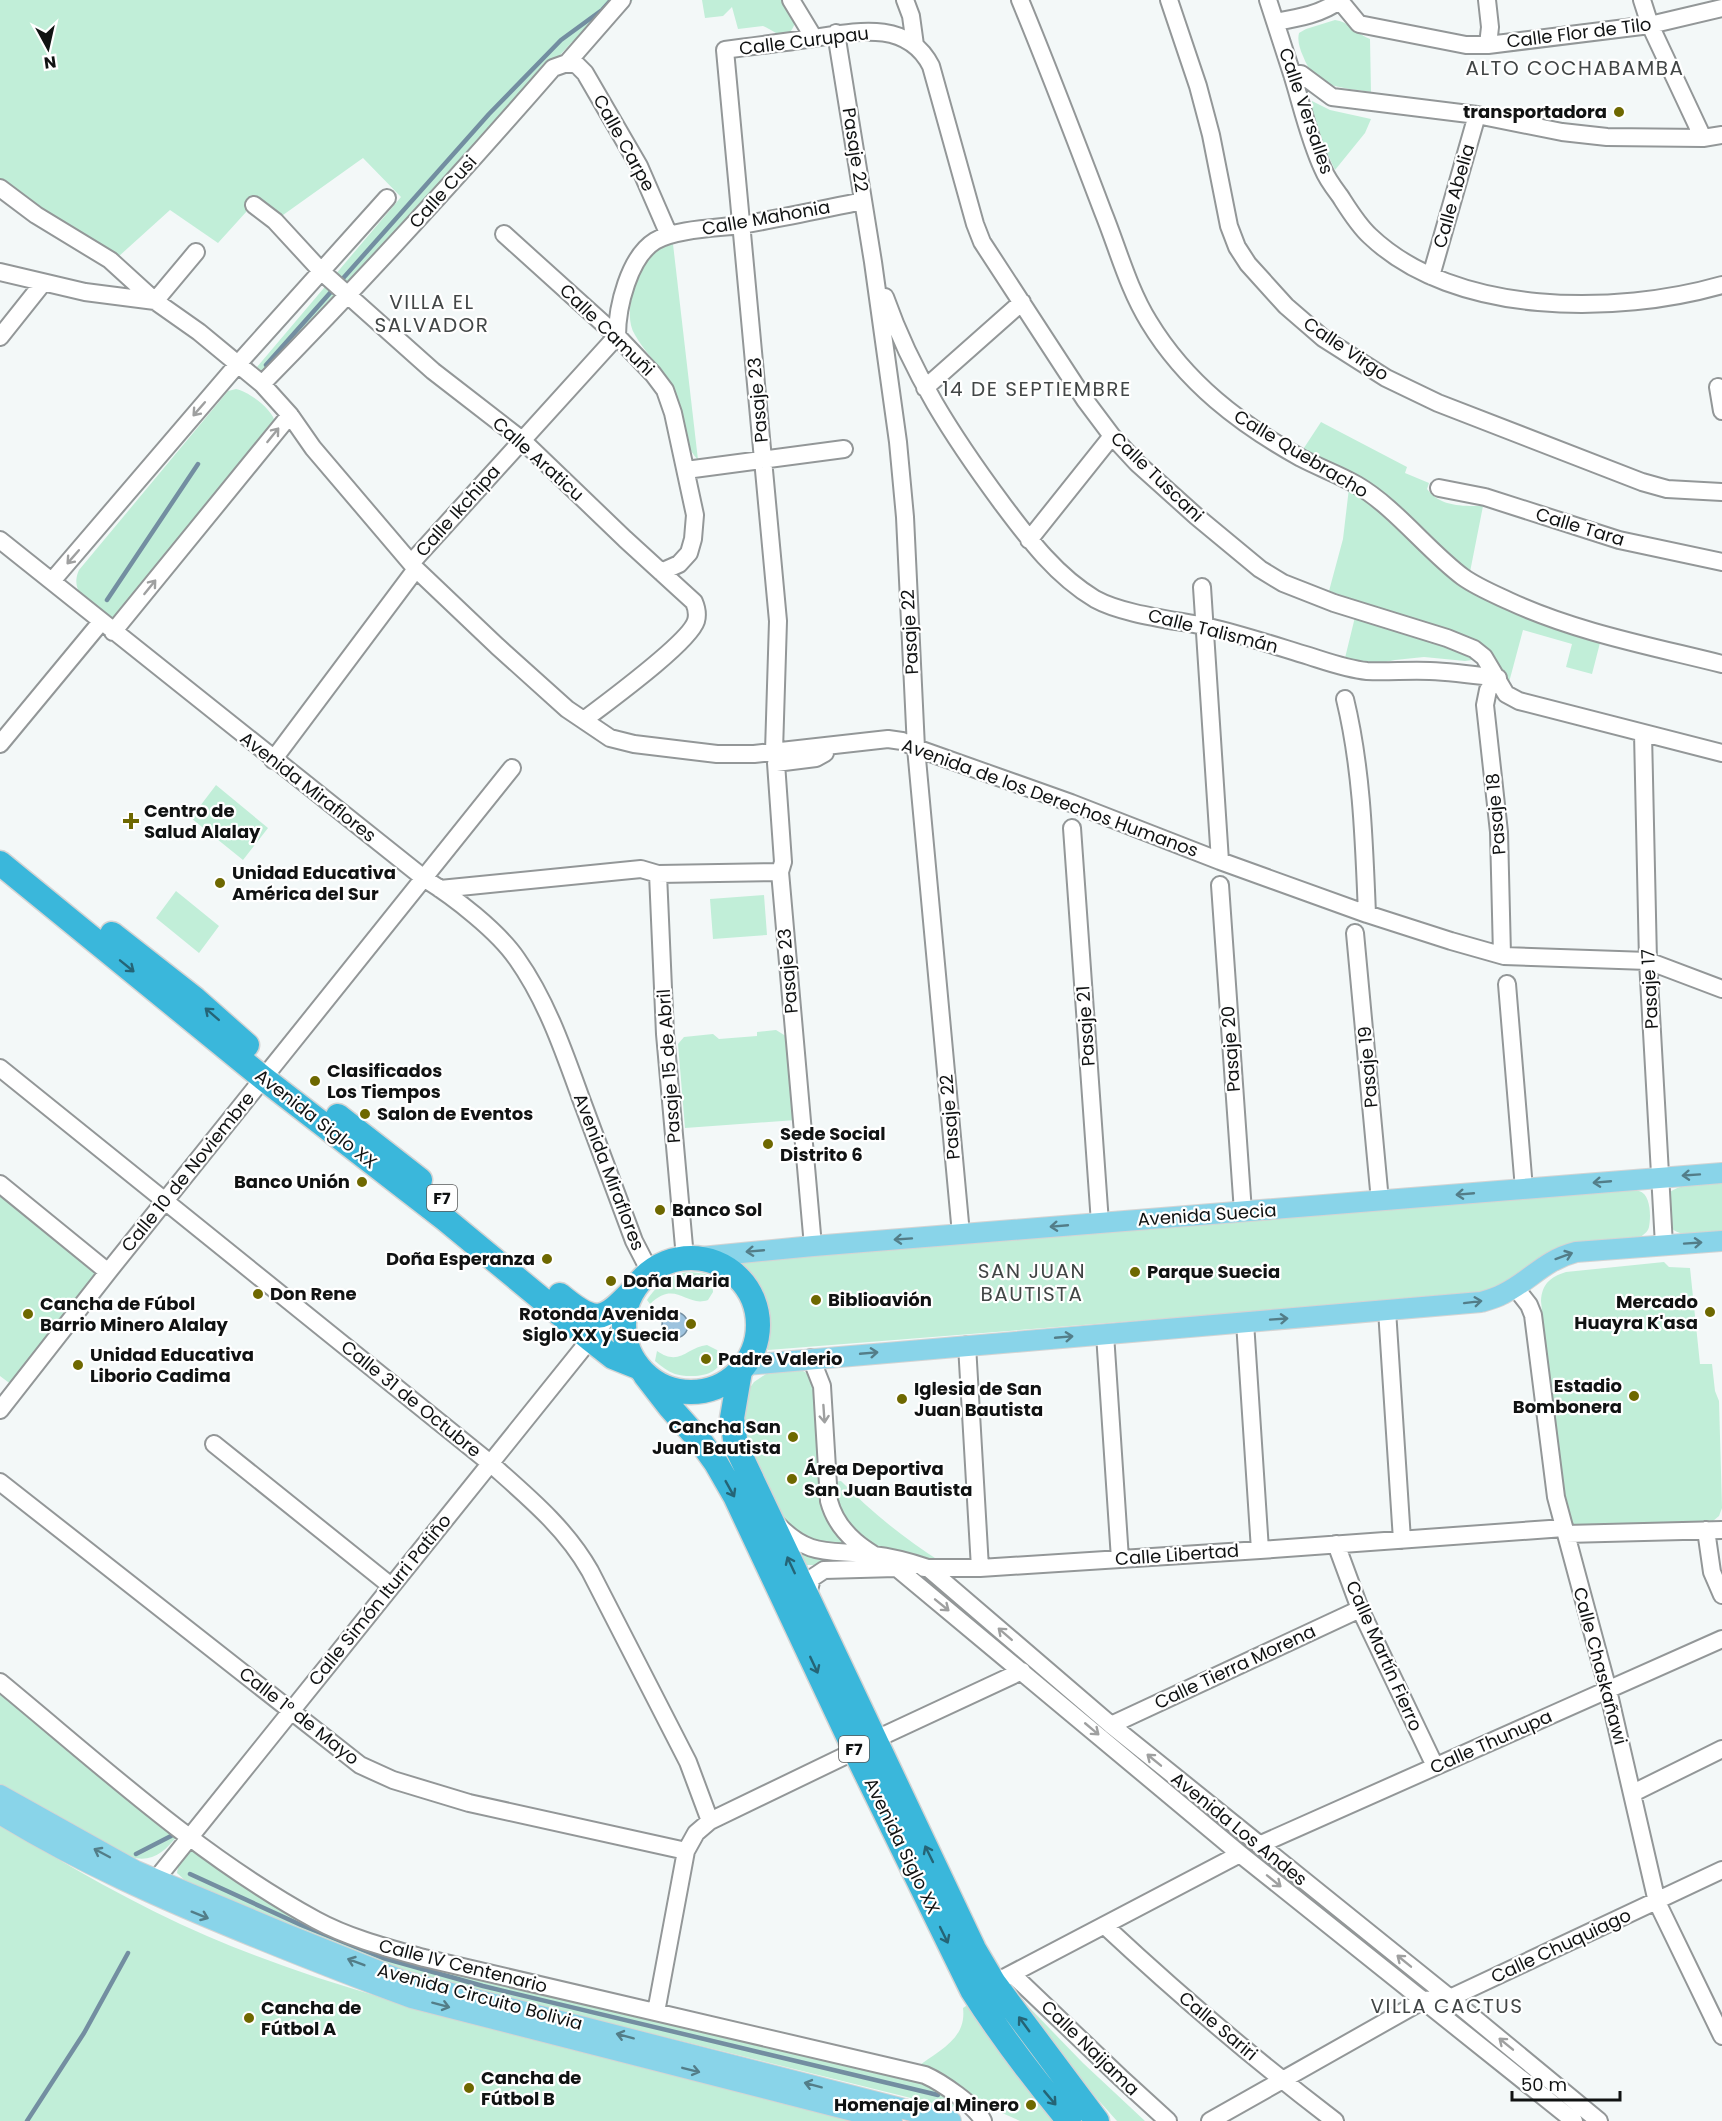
<svg xmlns="http://www.w3.org/2000/svg" width="1722" height="2121" viewBox="0 0 1722 2121" font-family="Poppins,sans-serif">
	<style>
		.green { fill: #c1eed8 }
		.water { fill: #9ec3de; stroke: #738ea1; stroke-width: 1.5 }
		.lines { fill: none; stroke-linecap: round; stroke-linejoin: round }
		.stream { stroke: #738ea1; stroke-width: 4.5 }
		.minor-casing { stroke: #939798; stroke-width: 20 }
		.major-casing { stroke: #d4d4d4; stroke-width: 22 }
		.highway-casing { stroke: #d4d4d4; stroke-width: 27 }
		.minor { stroke: #fff; stroke-width: 16 }
		.major { stroke: #89d4e9; stroke-width: 20 }
		.highway { stroke: #3ab7db; stroke-width: 24 }
		.oneway { stroke: #9fa0a0 }
		.oneway2 { stroke: #256476 }
		.oneway3 { stroke: #537d88 }
		.poi-dot { fill: #6e6800; stroke: #fff; stroke-width: 2 }
		.labels { text-anchor: middle; stroke-width: 4.5; stroke-linejoin: round; paint-order: stroke }
		.shield { fill: #fff; stroke: #585959; stroke-width: 1.5 }
		.shield-label { font-size: 16px; font-weight: bold; fill: #101212 }
		.street-label { font-size: 18px; fill: #101212; stroke: #fff }
		.poi-label { font-size: 18px; font-weight: bold; fill: #101212; stroke: #fff; text-anchor: start }
		.neighbourhood-label { font-size: 20px; letter-spacing: 1.5px; fill: #424646; stroke: #fff }
	</style>
	<rect width="100%" height="100%" fill="#f3f8f8"/>
	<path class="green" d="M0,0H633L581,49L572,42L267,375L257,367L401,197L363,158L276,220L256,201L218,243L170,210L118,257L0,182Z
		M702,0H782L795,23C786,46 776,31 763,26L738,29L732,7L723,16L705,18Z
		M1335,20C1348,21 1358,35 1370,39L1371,92C1341,87 1315,89 1303,56C1300,49 1297,41 1299,33L1306,29Z
		M1312,101L1330,110L1371,119L1365,133L1335,170C1328,154 1309,118 1312,101Z
		M673,244L698,460C679,439 679,410 669,384C661,366 645,353 635,335C621,313 638,268 656,251C661,247 667,246 673,244Z
		M236,389C248,391 274,410 275,423L115,624C98,610 67,596 79,570L228,391Z
		M1321,422L1407,467L1405,473L1429,483L1427,489C1440,507 1463,506 1483,506L1470,572L1439,547L1300,454Z
		M1349,488L1371,503L1390,523L1442,569L1601,639L1592,674L1566,667L1572,644L1523,630L1508,686L1491,652L1482,646L1329,591L1343,539Z
		M1355,617L1475,655L1472,660L1465,661L1424,657L1395,660L1372,665L1345,658Z
		M216,785L268,828L243,860L191,818Z
		M176,891L219,926L199,953L156,918Z
		M764,895L767,935L713,939L710,899Z
		M776,1030L789,1038L796,1120L685,1128L678,1044L684,1037L713,1034L719,1039L757,1036V1032Z
		M1722,1183V1231C1709,1232 1673,1241 1669,1223C1667,1214 1669,1202 1669,1193C1682,1182 1705,1184 1722,1183Z
		M0,1190L97,1271L96,1276L12,1385L0,1376Z
		M1623,1191C1628,1191 1634,1190 1639,1191C1651,1194 1651,1217 1649,1227C1648,1232 1643,1235 1639,1238L1563,1246L1533,1262L1512,1279L1493,1289L1475,1294L768,1350C767,1342 770,1331 770,1322C770,1295 754,1277 736,1260Z
		M1664,1262L1669,1267L1690,1268L1700,1364H1712L1715,1391L1719,1401L1722,1508L1719,1516L1713,1521L1571,1526L1560,1491L1541,1301C1542,1284 1550,1277 1566,1272Z
		M691,1272L706,1274L712,1280L713,1292L708,1300C686,1308 676,1279 650,1304L647,1300C658,1284 671,1273 691,1272Z
		M707,1345L717,1350C731,1376 691,1379 675,1374C667,1371 661,1366 655,1361L657,1351C680,1367 687,1347 707,1345Z
		M799,1369L805,1372L813,1380L827,1510L851,1547L805,1540L782,1519L742,1437L744,1396L754,1382L766,1374L782,1370Z
		M841,1481C871,1512 905,1539 941,1562H929L873,1545L859,1537L839,1512L832,1482Z
		M789,1542L865,1559L842,1565H800Z
		M0,1694L177,1836C164,1853 150,1864 128,1856L0,1784Z
		M0,1825C67,1865 135,1905 207,1936C319,1984 437,2014 555,2043C658,2069 761,2095 864,2121H0Z
		M192,1847L291,1916L325,1931L921,2080L955,2102L954,2106L951,2108L501,1996L429,1977L375,1961L192,1887L177,1873L178,1867Z
		M1018,2000L1023,2001L1083,2063L1145,2121H1117L1083,2083Z
		M972,2002L1061,2121H1020L975,2101L949,2078L916,2068C937,2051 967,2040 963,2008Z"/>
	<path class="water" d="M662 1325a13 13 0 1 1 26 0a13 13 0 1 1-26 0Z"/>
	<g class="lines">
		<path class="stream" d="M266,365L489,114L561,40L602,10L611,0
			M107,600L198,464
			M136,1854L171,1836
			M190,1874L301,1925L383,1958L483,1986L938,2095
			M27,2121L84,2033L128,1953"/>
		<g class="minor-casing">
			<path id="minor" d="M791,0L814,38
				M905,0L911,16L915,45
				M1020,0C1049,70 1076,141 1103,212C1118,249 1128,288 1149,322C1186,383 1240,424 1301,458C1320,468 1340,475 1357,485C1395,507 1428,551 1463,577C1477,587 1494,594 1509,601C1576,632 1650,646 1722,664
				M1169,0L1198,86L1211,135L1229,226L1237,247L1248,264L1286,306L1323,338L1386,378L1438,403L1642,482L1667,489L1722,492
				M1268,0C1276,25 1284,49 1292,74C1302,106 1309,139 1323,169C1327,179 1334,188 1340,196C1349,210 1358,225 1370,236C1455,317 1617,315 1722,285
				M1487,0L1490,27L1488,45
				M1642,0L1650,25L1703,138
				M1340,1L1359,24L1466,45H1488L1650,25L1722,8
				M1275,22C1298,18 1322,14 1340,0
				M836,33L873,262L898,442L905,517L916,748L961,1234
				M567,63L577,65L585,73L639,166L669,235
				M1292,74H1301L1332,97L1477,115L1562,132L1607,137L1703,138L1722,135
				M0,188L36,215L110,260L155,301L199,332L262,384L290,415L313,448L416,569L497,646L567,709L610,738L634,744L717,754H754L888,739L902,741L916,748L1071,803L1220,861L1367,914L1451,941L1504,956L1648,961L1722,989
				M254,205L275,221L322,272L433,371L522,440L625,539L694,602C697,609 698,614 696,621C689,643 606,703 584,720
				M504,234L617,336L653,374L665,390L673,413L695,515L693,539L689,553L679,564L661,572
				M0,272L85,292L155,301
				M1431,276L1477,115
				M885,297C912,374 953,437 1001,502C1028,538 1055,575 1095,599C1124,615 1176,620 1209,627C1243,635 1276,646 1309,656C1328,662 1347,669 1367,671C1388,672 1409,670 1430,671C1453,672 1475,675 1498,678
				M155,301L196,252
				M0,337L43,283
				M262,384C362,282 459,176 553,68L567,63L622,0
				M1718,387L1722,411
				M925,388L1022,302
				M686,470L844,449
				M1439,488L1485,497L1619,540L1722,562
				M0,540L425,879C454,897 498,931 517,959C546,1000 563,1049 580,1096C598,1144 616,1193 634,1241L649,1270
				M1029,540L1112,436
				M411,563L617,336C617,307 629,257 655,241C674,229 718,228 741,225C782,218 823,209 863,201
				M52,581L237,365L387,198
				M1202,587L1220,861
				M113,632L290,415
				M1498,678L1488,690L1485,705L1499,832L1502,955
				M1345,699C1362,769 1364,842 1367,914
				M1643,733L1648,961L1664,1245
				M0,744L101,622
				M774,751L778,621L725,50C752,46 780,43 807,39C850,33 906,17 931,66L975,224L982,242L1085,400L1112,436L1137,463L1196,516L1260,569L1283,583L1334,603L1447,638L1474,649L1484,657L1506,694L1519,701L1722,753
				M273,760L416,569
				M1072,828L1100,1223
				M658,874L665,1034L685,1258
				M1220,885L1243,1212
				M440,889L641,869L658,874L780,872
				M1355,933L1380,1201
				M1507,984L1524,1189
				M0,1068L490,1463C527,1496 565,1527 590,1571L688,1762L710,1821
				M0,1184L108,1272
				M813,1246L780,872L783,862L776,763L816,758L825,753
				M1515,1287L1529,1305L1533,1315L1556,1497L1608,1690L1657,1902L1722,2036
				M1387,1310L1402,1540
				M1245,1322L1260,1550
				M1105,1334L1120,1559
				M967,1345L980,1568
				M811,1358L822,1386L829,1501C838,1535 867,1552 897,1568L1240,1854L1574,2121
				M0,1410L108,1272L512,768
				M214,1444L391,1586
				M0,1482L360,1765L393,1780L469,1803L686,1851
				M777,1524C810,1559 831,1549 873,1555C892,1557 910,1562 928,1568L1111,1725L1450,1998L1599,2121
				M1706,1530L1712,1572L1722,1595
				M1566,1534L1722,1530
				M1336,1544L1360,1609L1435,1766
				M924,1568H980L1260,1550L1564,1528
				M807,1598L812,1578L824,1570L896,1568
				M0,1682C102,1766 200,1857 316,1920C349,1938 388,1948 424,1958L925,2075C941,2082 976,2106 983,2121
				M1111,1725L1360,1609
				M874,1740L1022,1671
				M1633,1793L1722,1749
				M1259,1845L1722,1639
				M149,1888L612,1312
				M1105,1926C1178,1994 1255,2060 1335,2121
				M1012,1974L1121,2078L1168,2121
				M994,1983L1240,1854
				M656,2012L686,1851L696,1833L710,1821L855,1751
				M1210,2121L1424,2000L1450,1998L1722,1870"/>
		</g>
		<g class="major-casing">
			<path id="major" d="M691,1258L813,1246L1722,1173
				M746,1365L1481,1302C1488,1300 1496,1298 1503,1294C1530,1281 1544,1260 1576,1252L1722,1241
				M0,1795L136,1871L286,1934L404,1981L951,2121
				M0,1814C80,1863 164,1900 250,1935C304,1957 357,1978 412,1998L892,2121"/>
		</g>
		<g class="highway-casing">
			<path id="highway" d="M0,863L263,1078L445,1219L590,1339L613,1357L638,1367
				M112,934L195,999L247,1045
				M338,1116L420,1180
				M624 1325a67 67 0 1 1 134 0a67 67 0 1 1-134 0Z
				M560,1295C596,1325 603,1322 634,1289
				M740,1371L732,1418L736,1446L974,1949L994,1983L1097,2121
				M645,1375L669,1406L701,1442L716,1463L735,1496L855,1751L972,1990C1001,2036 1034,2079 1069,2121"/>
		</g>
		<use href="#minor" class="minor"/>
		<use href="#major" class="major"/>
		<use href="#highway" class="highway"/>
	</g>
	<defs><path id="oneway-shaft" d="M-6 0H5M1.5-3L5.5 0L1.5 3" fill="none" stroke-width="1.6" stroke-linecap="round" stroke-linejoin="round" transform="scale(1.5)"/></defs>
	<g class="oneway">
		<use href="#oneway-shaft" transform="translate(199 409) rotate(131)"/>
		<use href="#oneway-shaft" transform="translate(273 435) rotate(-51)"/>
		<use href="#oneway-shaft" transform="translate(73 557) rotate(131)"/>
		<use href="#oneway-shaft" transform="translate(150 587) rotate(-51)"/>
		<use href="#oneway-shaft" transform="translate(824 1414) rotate(86)"/>
		<use href="#oneway-shaft" transform="translate(942 1605) rotate(39)"/>
		<use href="#oneway-shaft" transform="translate(1005 1634) rotate(-139)"/>
		<use href="#oneway-shaft" transform="translate(1092 1729) rotate(40)"/>
		<use href="#oneway-shaft" transform="translate(1154 1760) rotate(-141)"/>
		<use href="#oneway-shaft" transform="translate(1274 1881) rotate(39)"/>
		<use href="#oneway-shaft" transform="translate(1404 1961) rotate(-141)"/>
		<use href="#oneway-shaft" transform="translate(1506 2044) rotate(-141)"/>
	</g>
	<g class="oneway2">
		<use href="#oneway-shaft" transform="translate(127 966) rotate(39)"/>
		<use href="#oneway-shaft" transform="translate(212 1014) rotate(-139)"/>
		<use href="#oneway-shaft" transform="translate(730 1489) rotate(61)"/>
		<use href="#oneway-shaft" transform="translate(791 1565) rotate(-115)"/>
		<use href="#oneway-shaft" transform="translate(814 1665) rotate(65)"/>
		<use href="#oneway-shaft" transform="translate(929 1854) rotate(-116)"/>
		<use href="#oneway-shaft" transform="translate(944 1935) rotate(64)"/>
		<use href="#oneway-shaft" transform="translate(1024 2024) rotate(-126)"/>
		<use href="#oneway-shaft" transform="translate(1050 2098) rotate(50)"/>
	</g>
	<g class="oneway3">
		<use href="#oneway-shaft" transform="translate(1691 1175) rotate(176)"/>
		<use href="#oneway-shaft" transform="translate(1602 1182) rotate(175)"/>
		<use href="#oneway-shaft" transform="translate(1465 1194) rotate(175)"/>
		<use href="#oneway-shaft" transform="translate(1059 1226) rotate(175)"/>
		<use href="#oneway-shaft" transform="translate(903 1239) rotate(176)"/>
		<use href="#oneway-shaft" transform="translate(1693 1243) rotate(-4)"/>
		<use href="#oneway-shaft" transform="translate(755 1251) rotate(175)"/>
		<use href="#oneway-shaft" transform="translate(1564 1256) rotate(-20)"/>
		<use href="#oneway-shaft" transform="translate(1473 1302) rotate(-7)"/>
		<use href="#oneway-shaft" transform="translate(1279 1319) rotate(-4)"/>
		<use href="#oneway-shaft" transform="translate(1064 1337) rotate(-5)"/>
		<use href="#oneway-shaft" transform="translate(869 1353) rotate(-5)"/>
		<use href="#oneway-shaft" transform="translate(102 1853) rotate(-152)"/>
		<use href="#oneway-shaft" transform="translate(200 1915) rotate(22)"/>
		<use href="#oneway-shaft" transform="translate(356 1962) rotate(-159)"/>
		<use href="#oneway-shaft" transform="translate(441 2005) rotate(15)"/>
		<use href="#oneway-shaft" transform="translate(625 2036) rotate(-165)"/>
		<use href="#oneway-shaft" transform="translate(691 2070) rotate(14)"/>
		<use href="#oneway-shaft" transform="translate(813 2085) rotate(-165)"/>
	</g>
	<g class="poi-dot">
		<circle cx="1619" cy="112" r="6"/>
		<path d="M128 812h6v6h6v6h-6v6h-6v-6h-6v-6h6z"/>
		<circle cx="220" cy="883" r="6"/>
		<circle cx="315" cy="1081" r="6"/>
		<circle cx="365" cy="1114" r="6"/>
		<circle cx="768" cy="1144" r="6"/>
		<circle cx="362" cy="1182" r="6"/>
		<circle cx="660" cy="1210" r="6"/>
		<circle cx="547" cy="1259" r="6"/>
		<circle cx="1135" cy="1272" r="6"/>
		<circle cx="611" cy="1281" r="6"/>
		<circle cx="258" cy="1294" r="6"/>
		<circle cx="816" cy="1300" r="6"/>
		<circle cx="1710" cy="1312" r="6"/>
		<circle cx="28" cy="1314" r="6"/>
		<circle cx="691" cy="1324" r="6"/>
		<circle cx="706" cy="1359" r="6"/>
		<circle cx="78" cy="1365" r="6"/>
		<circle cx="1634" cy="1396" r="6"/>
		<circle cx="902" cy="1399" r="6"/>
		<circle cx="793" cy="1437" r="6"/>
		<circle cx="792" cy="1479" r="6"/>
		<circle cx="249" cy="2018" r="6"/>
		<circle cx="469" cy="2088" r="6"/>
		<circle cx="1031" cy="2105" r="6"/>
	</g>
	<g class="labels">
		<g class="shield">
			<rect x="427" y="1185" width="30" height="26" rx="4.5"/>
			<rect x="839" y="1736" width="30" height="26" rx="4.5"/>
		</g>
		<g class="shield-label">
			<text x="442" y="1204">F7</text>
			<text x="854" y="1755">F7</text>
		</g>
		<g class="street-label">
			<text transform="translate(1579 33) rotate(-7)" y="6">Calle Flor de Tilo</text>
			<text transform="translate(804 41) rotate(-7)" y="6">Calle Curupau</text>
			<text transform="translate(1306 111) rotate(71)" y="6">Calle Versalles</text>
			<text transform="translate(624 143) rotate(61)" y="6">Calle Carpe</text>
			<text transform="translate(855 150) rotate(81)" y="6">Pasaje 22</text>
			<text transform="translate(443 192) rotate(-48)" y="6">Calle Cusi</text>
			<text transform="translate(1454 196) rotate(-74)" y="6">Calle Abelia</text>
			<text transform="translate(766 218) rotate(-10)" y="6">Calle Mahonia</text>
			<text transform="translate(607 330) rotate(44)" y="6">Calle Camuñi</text>
			<text transform="translate(1346 349) rotate(34)" y="6">Calle Virgo</text>
			<text transform="translate(758 400) rotate(-95)" y="6">Pasaje 23</text>
			<text transform="translate(1301 454) rotate(31)" y="6">Calle Quebracho</text>
			<text transform="translate(538 459) rotate(42)" y="6">Calle Araticu</text>
			<text transform="translate(1157 477) rotate(44)" y="6">Calle Tuscani</text>
			<text transform="translate(458 511) rotate(-48)" y="6">Calle Ikchipa</text>
			<text transform="translate(1580 527) rotate(17)" y="6">Calle Tara</text>
			<text transform="translate(1213 631) rotate(14)" y="6">Calle Talismán</text>
			<text transform="translate(910 632) rotate(-93)" y="6">Pasaje 22</text>
			<text transform="translate(308 787) rotate(38)" y="6">Avenida Miraflores</text>
			<text transform="translate(1050 798) rotate(20)" y="6">Avenida de los Derechos Humanos</text>
			<text transform="translate(1496 814) rotate(-95)" y="6">Pasaje 18</text>
			<text transform="translate(788 971) rotate(-95)" y="6">Pasaje 23</text>
			<text transform="translate(1650 989) rotate(-93)" y="6">Pasaje 17</text>
			<text transform="translate(1086 1026) rotate(-94)" y="6">Pasaje 21</text>
			<text transform="translate(1231 1049) rotate(-94)" y="6">Pasaje 20</text>
			<text transform="translate(669 1066) rotate(-94)" y="6">Pasaje 15 de Abril</text>
			<text transform="translate(1368 1067) rotate(-95)" y="6">Pasaje 19</text>
			<text transform="translate(950 1117) rotate(-95)" y="6">Pasaje 22</text>
			<text transform="translate(316 1119) rotate(38)" y="6">Avenida Siglo XX</text>
			<text transform="translate(188 1172) rotate(-51)" y="6">Calle 10 de Noviembre</text>
			<text transform="translate(609 1172) rotate(69)" y="6">Avenida Miraflores</text>
			<text transform="translate(1207 1215) rotate(-4)" y="6">Avenida Suecia</text>
			<text transform="translate(411 1399) rotate(39)" y="6">Calle 31 de Octubre</text>
			<text transform="translate(1177 1555) rotate(-4)" y="6">Calle Libertad</text>
			<text transform="translate(380 1600) rotate(-51)" y="6">Calle Simón Iturri Patiño</text>
			<text transform="translate(1384 1656) rotate(66)" y="6">Calle Martín Fierro</text>
			<text transform="translate(1600 1666) rotate(75)" y="6">Calle Chaskañawi</text>
			<text transform="translate(1235 1667) rotate(-25)" y="6">Calle Tierra Morena</text>
			<text transform="translate(299 1716) rotate(38)" y="6">Calle 1° de Mayo</text>
			<text transform="translate(1491 1742) rotate(-24)" y="6">Calle Thunupa</text>
			<text transform="translate(1239 1829) rotate(39)" y="6">Avenida Los Andes</text>
			<text transform="translate(902 1846) rotate(64)" y="6">Avenida Siglo XX</text>
			<text transform="translate(1561 1946) rotate(-25)" y="6">Calle Chuquiago</text>
			<text transform="translate(463 1966) rotate(14)" y="6">Calle IV Centenario</text>
			<text transform="translate(480 1997) rotate(15)" y="6">Avenida Circuito Bolivia</text>
			<text transform="translate(1218 2026) rotate(40)" y="6">Calle Sariri</text>
			<text transform="translate(1090 2048) rotate(44)" y="6">Calle Naijama</text>
		</g>
		<g class="poi-label">
			<text x="1607" y="118" text-anchor="end">transportadora</text>
			<text x="144" y="817">Centro de<tspan x="144" dy="21">Salud Alalay</tspan></text>
			<text x="232" y="879">Unidad Educativa<tspan x="232" dy="21">América del Sur</tspan></text>
			<text x="327" y="1077">Clasificados<tspan x="327" dy="21">Los Tiempos</tspan></text>
			<text x="377" y="1120">Salon de Eventos</text>
			<text x="780" y="1140">Sede Social<tspan x="780" dy="21">Distrito 6</tspan></text>
			<text x="350" y="1188" text-anchor="end">Banco Unión</text>
			<text x="672" y="1216">Banco Sol</text>
			<text x="535" y="1265" text-anchor="end">Doña Esperanza</text>
			<text x="1147" y="1278">Parque Suecia</text>
			<text x="623" y="1287">Doña Maria</text>
			<text x="270" y="1300">Don Rene</text>
			<text x="828" y="1306">Biblioavión</text>
			<text x="1698" y="1308" text-anchor="end">Mercado<tspan x="1698" dy="21">Huayra K'asa</tspan></text>
			<text x="40" y="1310">Cancha de Fúbol<tspan x="40" dy="21">Barrio Minero Alalay</tspan></text>
			<text x="679" y="1320" text-anchor="end">Rotonda Avenida<tspan x="679" dy="21">Siglo XX y Suecia</tspan></text>
			<text x="90" y="1361">Unidad Educativa<tspan x="90" dy="21">Liborio Cadima</tspan></text>
			<text x="718" y="1365">Padre Valerio</text>
			<text x="1622" y="1392" text-anchor="end">Estadio<tspan x="1622" dy="21">Bombonera</tspan></text>
			<text x="914" y="1395">Iglesia de San<tspan x="914" dy="21">Juan Bautista</tspan></text>
			<text x="781" y="1433" text-anchor="end">Cancha San<tspan x="781" dy="21">Juan Bautista</tspan></text>
			<text x="804" y="1475">Área Deportiva<tspan x="804" dy="21">San Juan Bautista</tspan></text>
			<text x="261" y="2014">Cancha de<tspan x="261" dy="21">Fútbol A</tspan></text>
			<text x="481" y="2084">Cancha de<tspan x="481" dy="21">Fútbol B</tspan></text>
			<text x="1019" y="2111" text-anchor="end">Homenaje al Minero</text>
		</g>
		<g class="neighbourhood-label">
			<text x="1575" y="75">ALTO COCHABAMBA</text>
			<text x="432" y="309">VILLA EL<tspan x="432" dy="23">SALVADOR</tspan></text>
			<text x="1037" y="396">14 DE SEPTIEMBRE</text>
			<text x="1032" y="1278">SAN JUAN<tspan x="1032" dy="23">BAUTISTA</tspan></text>
			<text x="1447" y="2013">VILLA CACTUS</text>
		</g>
	</g>
	<g transform="translate(48 48) rotate(172)" stroke="#ffffff" stroke-width="4.5" paint-order="stroke">
	<path d="M0-4.5L10 22L0 15L-10 22Z" fill="#101212"/>
	<text y="-9" font-size="16" font-weight="bold" text-anchor="middle" fill="#101212">N</text>
	</g>
	<path d="M1512 2091v9h108v-9" fill="none" stroke="#101212" stroke-width="3"/>
	<text x="1521" y="2091" font-size="18" fill="#101212" stroke="#ffffff" stroke-width="4.5" paint-order="stroke">50 m</text>
</svg>
